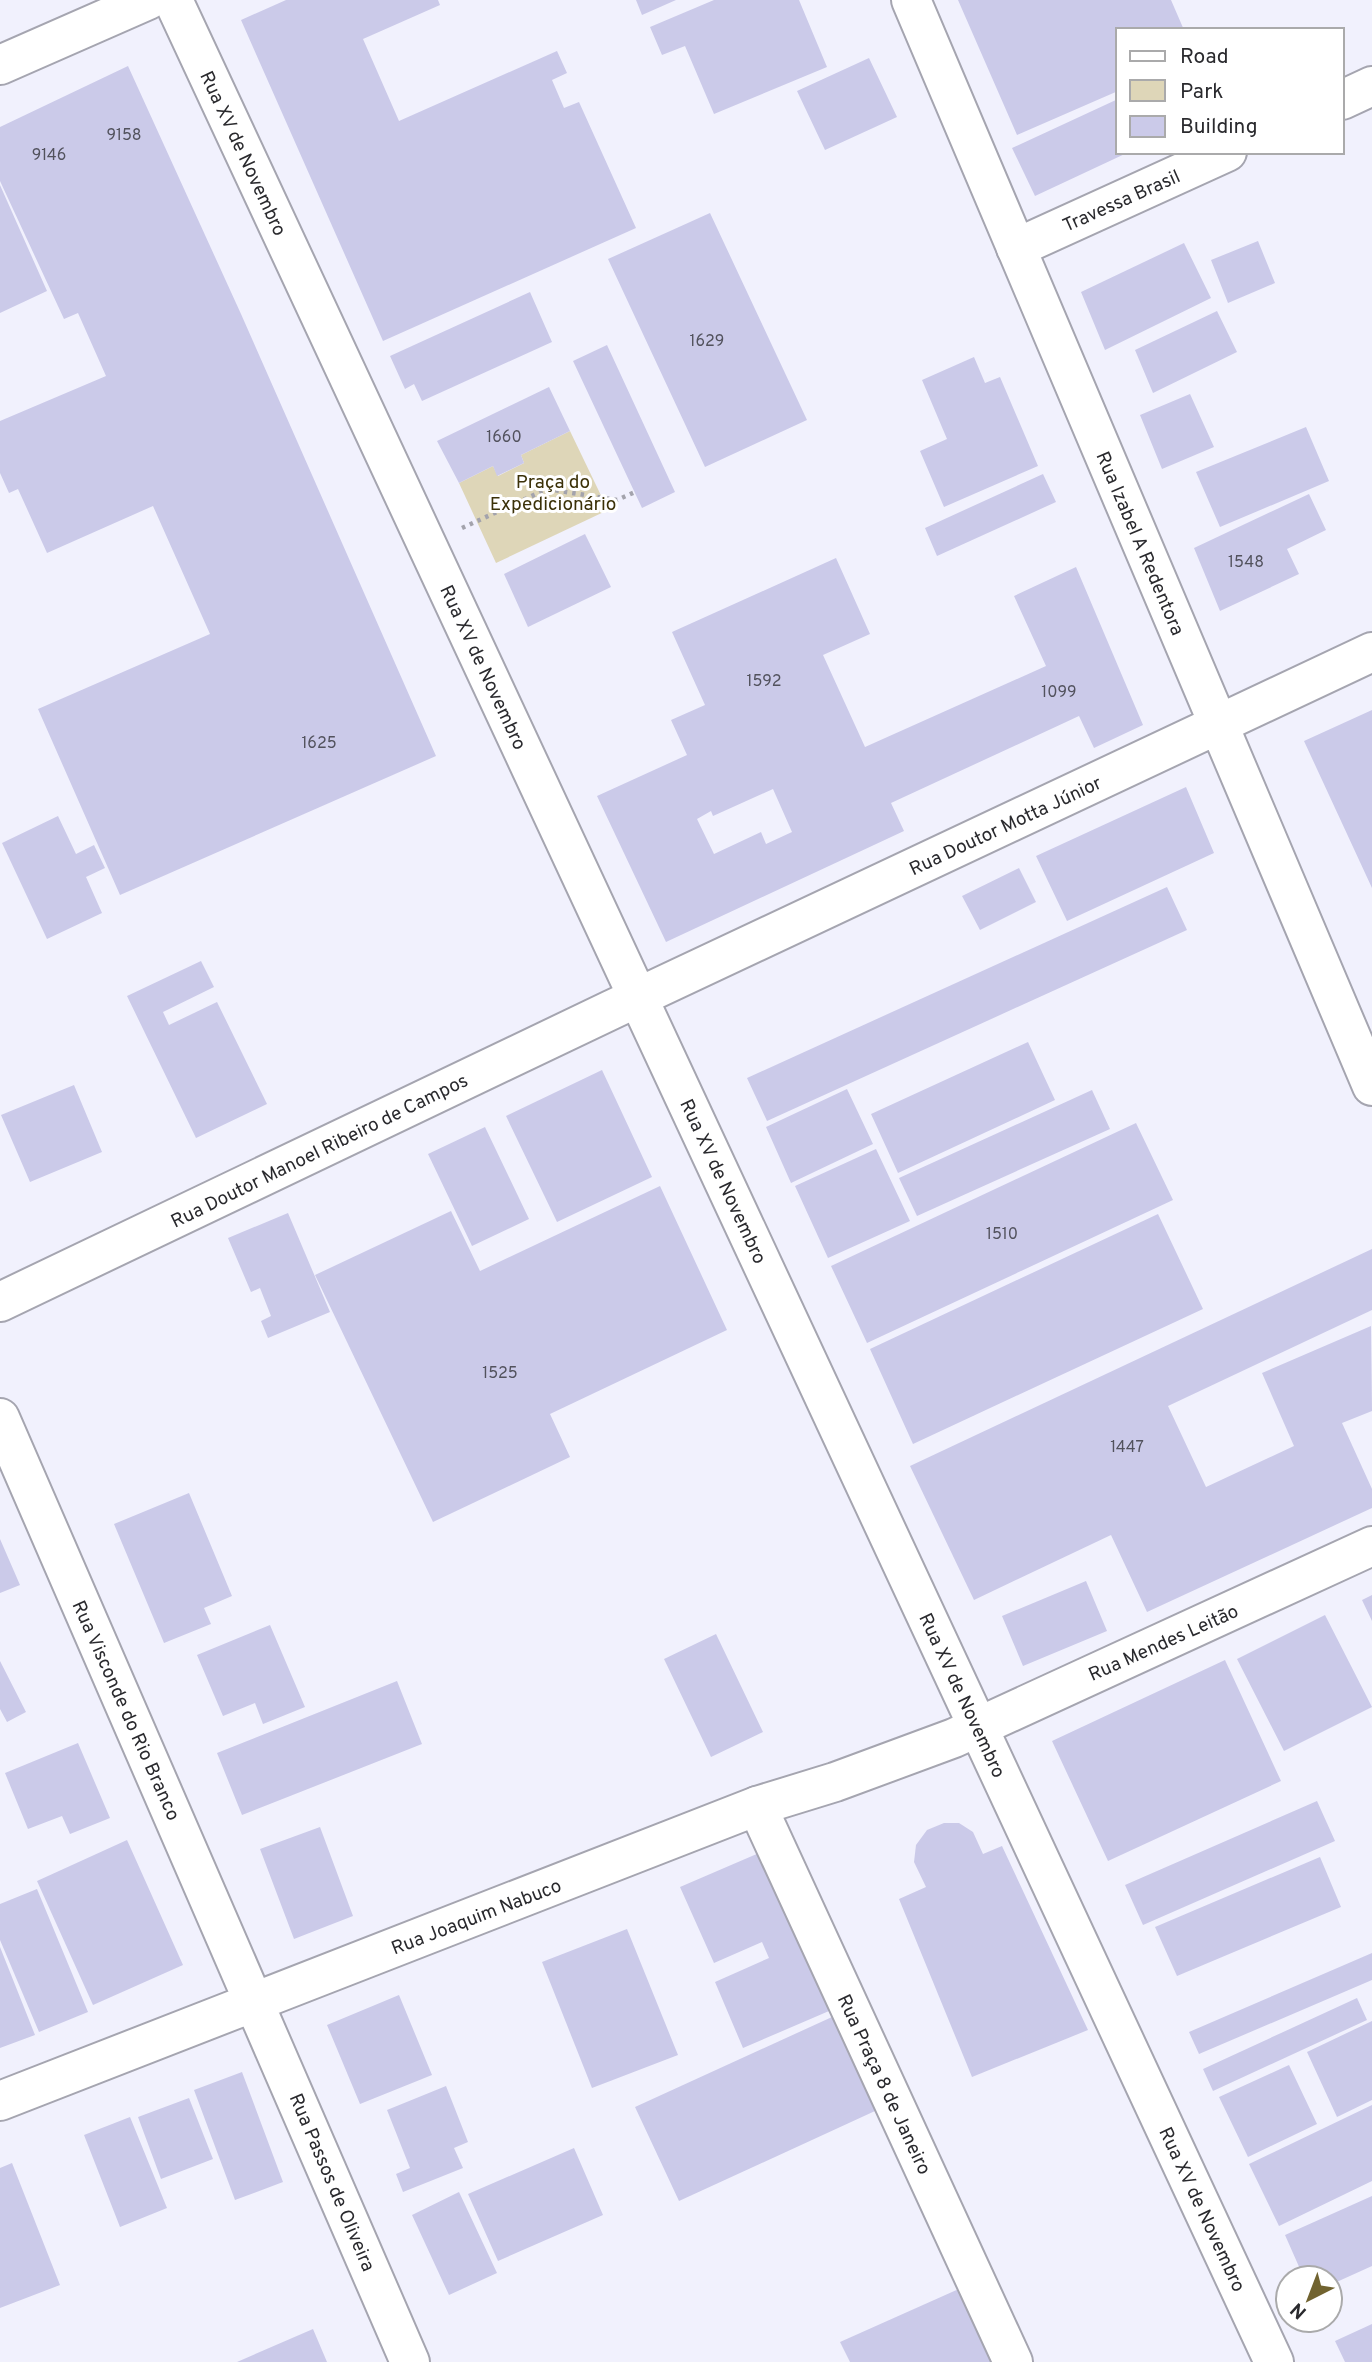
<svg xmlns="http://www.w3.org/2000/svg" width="1372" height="2362" viewBox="0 0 1372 2362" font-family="Overpass,sans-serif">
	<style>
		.green { fill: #ded6b8 }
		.building { fill: #cbcae9; fill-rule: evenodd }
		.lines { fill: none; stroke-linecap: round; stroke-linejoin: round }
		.street-casing { stroke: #a5a5b0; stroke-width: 42 }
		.secondary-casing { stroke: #a5a5b0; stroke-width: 42 }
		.primary-casing { stroke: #a5a5b0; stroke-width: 42 }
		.path { stroke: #a3a3ac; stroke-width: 4.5; stroke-dasharray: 3.5 5; stroke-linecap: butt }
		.street { stroke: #fff; stroke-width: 38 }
		.secondary { stroke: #fff; stroke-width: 38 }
		.primary { stroke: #fff; stroke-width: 38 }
		.labels { text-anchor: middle; stroke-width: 6; stroke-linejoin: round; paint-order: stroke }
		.number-label { font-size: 16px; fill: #52525d }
		.street-label { font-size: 19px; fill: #2a2a2e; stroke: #fff }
		.park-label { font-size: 19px; fill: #3b3108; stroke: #fff }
	</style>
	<rect width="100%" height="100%" fill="#f1f1fd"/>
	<path class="green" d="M570,431L608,510L496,563L459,483L493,466L498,476L524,463L521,455Z"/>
	<path class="building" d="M286,0H438L440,5L363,39L399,121L557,51L567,73L552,80L564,108L579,102L636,228L383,341L241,20Z
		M636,0H676L642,15Z
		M714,0H799L827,67L714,114L685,46L662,55L650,27Z
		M958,0H1171L1184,30H1118V91L1017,135Z
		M869,58L897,117L825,150L797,91Z
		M128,66L241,314L436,756L120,895L38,709L210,634L153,506L47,553L18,489L9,493L0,473V421L106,376L78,313L64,319L0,181V127Z
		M1118,99V152H1129L1035,196L1012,148Z
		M0,185L47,291L0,313Z
		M710,213L807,420L705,467L608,259Z
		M1258,241L1275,283L1228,303L1211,260Z
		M1184,243L1211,298L1105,350L1081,292Z
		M530,292L552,342L422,401L414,384L405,389L390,356Z
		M1217,311L1237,352L1153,393L1135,350Z
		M607,345L675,492L642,508L573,361Z
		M974,357L985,383L1000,377L1038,466L944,507L920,451L947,439L922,380Z
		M549,387L570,431L521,455L524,463L497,476L493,466L459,483L437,441Z
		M1190,394L1214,447L1162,469L1140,415Z
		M1306,427L1329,481L1220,527L1196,472Z
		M1043,474L1056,502L937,556L925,528Z
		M1309,494L1326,530L1287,549L1299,574L1220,611L1194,548Z
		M585,534L611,587L528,627L504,574Z
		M836,558L870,634L823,655L865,747L1046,666L1014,596L1076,567L1143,725L1094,748L1079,716L891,803L904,831L666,942L597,796L687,755L671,720L705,705L672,632ZM773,789L792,832L766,844L761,832L714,854L697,819L711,811L713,816Z
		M1372,710V888L1304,741Z
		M1186,787L1214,853L1067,921L1036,856Z
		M58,816L76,854L94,845L105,868L86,877L102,913L47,939L2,843Z
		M1019,868L1036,902L980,930L962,896Z
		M1167,887L1187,930L767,1121L747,1078Z
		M201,961L214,987L163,1012L169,1025L217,1002L267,1104L196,1138L127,996Z
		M1028,1042L1055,1100L898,1173L871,1114Z
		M602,1070L652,1177L557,1222L506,1116Z
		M74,1085L102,1152L30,1182L1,1115Z
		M847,1089L873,1144L791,1183L766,1127Z
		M1092,1090L1110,1129L917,1216L899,1178Z
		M1136,1123L1173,1200L867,1343L831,1266Z
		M485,1127L529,1219L472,1246L428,1154Z
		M876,1149L910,1221L828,1258L795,1186Z
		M660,1186L727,1330L550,1414L570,1457L433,1522L315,1275L451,1211L480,1271Z
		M288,1213L330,1312L268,1338L261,1321L271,1316L260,1288L251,1292L228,1238Z
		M1158,1214L1203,1309L913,1444L870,1349Z
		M1372,1249V1310L1168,1406L1206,1487L1294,1446L1262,1373L1371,1326L1372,1411L1342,1423L1372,1489V1508L1147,1612L1111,1535L974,1600L910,1466Z
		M189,1493L232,1596L204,1608L211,1624L164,1643L114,1524Z
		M0,1539L20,1585L0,1593Z
		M1086,1581L1107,1631L1023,1666L1002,1616Z
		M1372,1595V1621L1362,1600Z
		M1325,1615L1372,1707L1284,1751L1237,1659Z
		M270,1625L305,1707L263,1724L255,1703L223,1716L197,1655Z
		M716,1634L763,1732L711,1757L664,1659Z
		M1225,1660L1281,1781L1108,1861L1052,1741Z
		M0,1661L26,1712L7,1722L0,1709Z
		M397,1681L422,1744L242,1815L217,1753Z
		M78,1743L110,1818L70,1834L62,1816L28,1829L5,1773Z
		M1317,1801L1335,1841L1143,1925L1125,1885Z
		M944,1823H959L973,1832L983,1854L1002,1846L1088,2030L972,2077L899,1899L926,1887L914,1862L916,1845L927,1830Z
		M320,1827L353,1916L294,1939L260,1849Z
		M127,1840L183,1965L93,2005L37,1881Z
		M759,1853L829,2011L743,2048L715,1982L769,1958L762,1942L714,1963L680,1887Z
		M1320,1857L1341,1907L1177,1976L1155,1927Z
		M37,1889L88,2012L39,2032L0,1940V1904Z
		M627,1929L678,2055L592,2088L542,1962Z
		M0,1947L35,2035L0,2048Z
		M1372,1953V1980L1199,2054L1189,2032Z
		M399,1995L432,2075L360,2104L327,2025Z
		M1357,1998L1367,2020L1213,2091L1203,2069Z
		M832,2017L875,2111L679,2201L635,2107Z
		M1372,2021V2100L1337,2117L1307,2052Z
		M1289,2065L1317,2124L1248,2157L1219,2097Z
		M242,2072L283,2182L235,2200L194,2090Z
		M446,2086L468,2142L454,2148L463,2168L403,2192L396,2174L410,2168L387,2110Z
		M189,2098L213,2159L161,2179L138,2117Z
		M1372,2105V2181L1279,2226L1249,2164Z
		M130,2117L167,2208L120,2227L84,2135Z
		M574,2148L603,2215L498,2261L468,2194Z
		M12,2163L60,2285L0,2308V2168Z
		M459,2192L497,2273L449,2295L412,2215Z
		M1372,2196V2266L1330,2285V2278H1304L1285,2235Z
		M961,2288L995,2362H850L840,2342Z
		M1372,2324V2362H1345L1335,2341Z
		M313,2329L327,2362H237Z"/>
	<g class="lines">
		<g class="street-casing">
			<path id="street" d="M173,0L1274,2362
				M1342,100L1372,86
				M1016,248L1227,152
				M757,1806L1013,2362"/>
		</g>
		<g class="secondary-casing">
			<path id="secondary" d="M911,0L1372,1086
				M0,1302L611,1010L1372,652
				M0,1418L410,2362
				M0,2101L757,1806L835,1782L954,1738L1372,1546"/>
		</g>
		<g class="primary-casing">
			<path id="primary" d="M0,65L148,0"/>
		</g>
		<path class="path" d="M462,528L547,489L617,500L635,492"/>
		<use href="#street" class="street"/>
		<use href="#secondary" class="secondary"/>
		<use href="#primary" class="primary"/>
	</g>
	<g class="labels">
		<g class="number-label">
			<text x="124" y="140">9158</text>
			<text x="49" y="160">9146</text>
			<text x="707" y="346">1629</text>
			<text x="504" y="442">1660</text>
			<text x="1246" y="567">1548</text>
			<text x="764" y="686">1592</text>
			<text x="1059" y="697">1099</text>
			<text x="319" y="748">1625</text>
			<text x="1002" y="1239">1510</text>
			<text x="500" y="1378">1525</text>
			<text x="1127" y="1452">1447</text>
		</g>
		<g class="street-label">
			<text transform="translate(244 153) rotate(65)" y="7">Rua XV de Novembro</text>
			<text transform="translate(1121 200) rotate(-24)" y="7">Travessa Brasil</text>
			<text transform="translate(1141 543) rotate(67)" y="7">Rua Izabel A Redentora</text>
			<text transform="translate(484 667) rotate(65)" y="7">Rua XV de Novembro</text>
			<text transform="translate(1005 825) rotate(-25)" y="7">Rua Doutor Motta Júnior</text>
			<text transform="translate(319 1150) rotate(-26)" y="7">Rua Doutor Manoel Ribeiro de Campos</text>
			<text transform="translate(724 1181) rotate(65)" y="7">Rua XV de Novembro</text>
			<text transform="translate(1163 1642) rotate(-24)" y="7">Rua Mendes Leitão</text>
			<text transform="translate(963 1695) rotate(65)" y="7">Rua XV de Novembro</text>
			<text transform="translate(127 1710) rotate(66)" y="7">Rua Visconde do Rio Branco</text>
			<text transform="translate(476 1916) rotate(-21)" y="7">Rua Joaquim Nabuco</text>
			<text transform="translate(885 2084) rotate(65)" y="7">Rua Praça 8 de Janeiro</text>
			<text transform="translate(333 2182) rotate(67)" y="7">Rua Passos de Oliveira</text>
			<text transform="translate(1203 2209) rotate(65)" y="7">Rua XV de Novembro</text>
		</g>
		<g class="park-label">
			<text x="553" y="488">Praça do<tspan x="553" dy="22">Expedicionário</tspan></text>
		</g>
	</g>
	<rect x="1116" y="28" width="228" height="126" fill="#ffffff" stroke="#aaaaab" stroke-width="2"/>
	<rect x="1130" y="51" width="35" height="10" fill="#ffffff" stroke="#aaaaab" stroke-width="2"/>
	<text x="1180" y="63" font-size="21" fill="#2a2a2e">Road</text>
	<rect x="1130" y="80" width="35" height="21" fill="#ded6b8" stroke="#aaaaab" stroke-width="2"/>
	<text x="1180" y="98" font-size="21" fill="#2a2a2e">Park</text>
	<rect x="1130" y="116" width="35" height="21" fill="#cbcae9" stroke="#aaaaab" stroke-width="2"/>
	<text x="1180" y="133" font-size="21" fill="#2a2a2e">Building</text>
	<g transform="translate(1309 2299) rotate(222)"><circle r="33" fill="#ffffff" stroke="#aaaaab" stroke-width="2"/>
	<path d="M0-5L12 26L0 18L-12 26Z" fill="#716330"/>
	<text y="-10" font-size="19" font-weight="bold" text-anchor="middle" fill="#2a2a2e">N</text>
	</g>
</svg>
